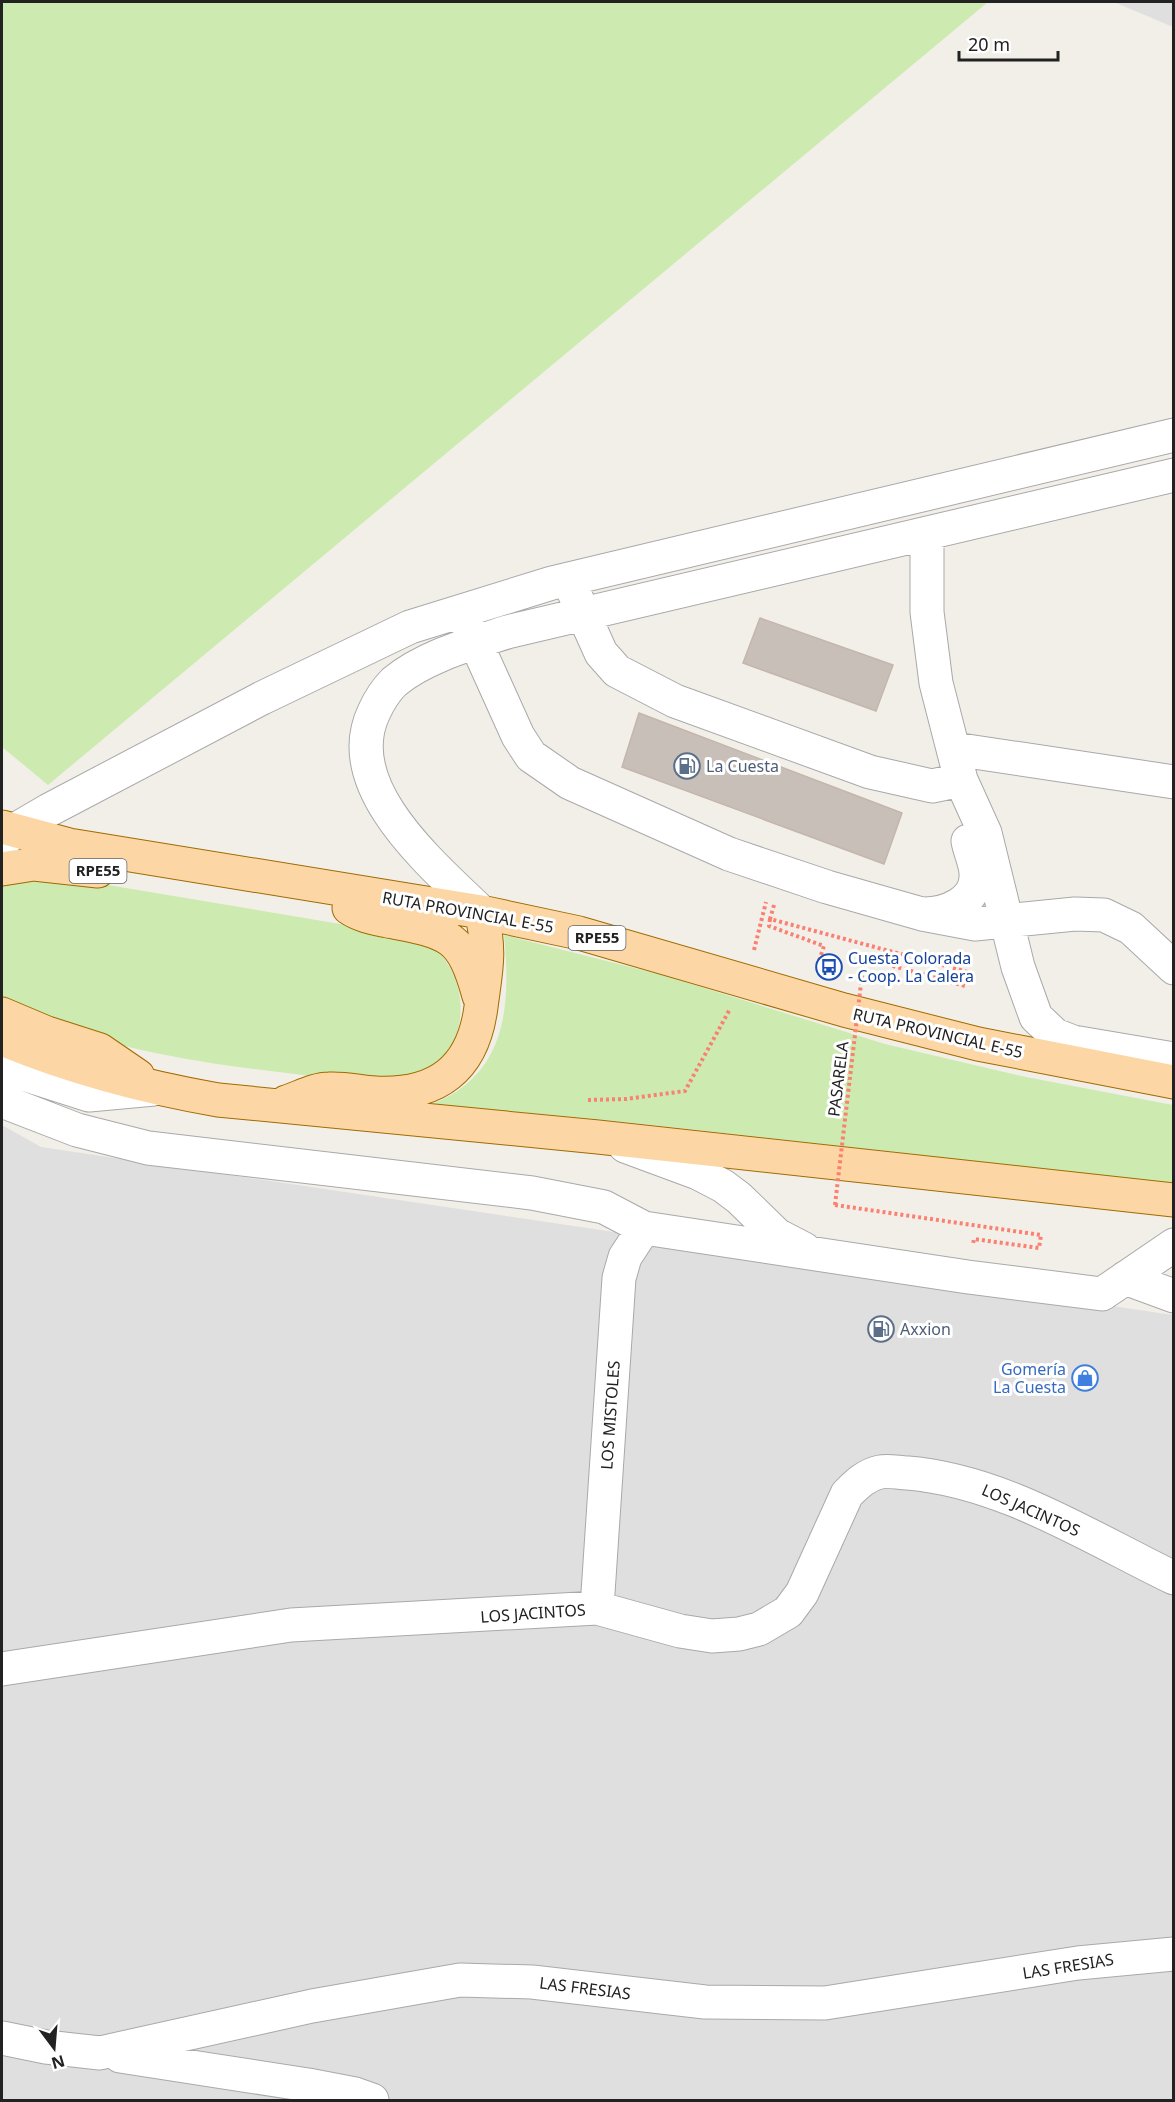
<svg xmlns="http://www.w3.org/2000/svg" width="1175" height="2102" viewBox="0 0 1175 2102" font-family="'Noto Sans',sans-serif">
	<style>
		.residential { fill: #e0dfdf }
		.grass { fill: #cdebb0 }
		.building { fill: #c7bfb8; stroke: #c4b6ab; stroke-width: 1.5 }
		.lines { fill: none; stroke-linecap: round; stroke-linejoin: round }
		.minor-casing { stroke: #a9a9a9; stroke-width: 35 }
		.major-casing { stroke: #a06b00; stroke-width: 35 }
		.path { stroke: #fa8072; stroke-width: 4; stroke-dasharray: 3 3; stroke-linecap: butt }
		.minor { stroke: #fff; stroke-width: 33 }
		.major { stroke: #fcd6a4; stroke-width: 33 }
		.path-bridge { stroke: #fa8072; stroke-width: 4; stroke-dasharray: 3 3; stroke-linecap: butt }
		.labels { text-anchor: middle; stroke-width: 6; stroke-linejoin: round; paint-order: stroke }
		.shield { fill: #fff; stroke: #646464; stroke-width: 1.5 }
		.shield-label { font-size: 15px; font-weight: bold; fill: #222 }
		.service-label { font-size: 16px; fill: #4e5e75; stroke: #fff; text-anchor: start }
		.street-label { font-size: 16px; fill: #222; stroke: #fff }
		.transit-label { font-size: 16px; fill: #164399; stroke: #fff; text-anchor: start }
		.shop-label { font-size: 16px; fill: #366cbe; stroke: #fff; text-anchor: end }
	</style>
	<rect width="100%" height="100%" fill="#f2efe9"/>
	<path class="residential" d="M1114,2H1173V27Z
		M2,1125L41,1147L1173,1315V2100H2Z"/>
	<path class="grass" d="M2,2H988L48,785L2,747Z
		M15,878L90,882L388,932C402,936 419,939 432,946C439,949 445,960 449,966C473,1007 460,1065 409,1076C369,1084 327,1078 287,1073C190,1062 89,1046 2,1001V884Z
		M504,935L662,975L885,1044L1026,1077L1173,1105V1183L606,1120L432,1104C507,1075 511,1005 504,935Z"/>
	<path class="building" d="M760,618L893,665L876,711L743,663Z
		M639,713L902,813L884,864L622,767Z"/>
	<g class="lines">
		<g class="minor-casing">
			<path id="minor" d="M927,533V612L936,683L961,780L985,833L1018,967L1036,1017L1055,1035L1073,1042L1174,1059
				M575,595L601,653L617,671L675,701L870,772L932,786L961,780
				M467,623L518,736L531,756L570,783L729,854L827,887L922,914L975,924L1075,914L1104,915L1131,928L1174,968
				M954,749L1174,782
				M2,843L13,831L49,810L262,698L410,627L552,583L1174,435
				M481,912C433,865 338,787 374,712C379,701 385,691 394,682C424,657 470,644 507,632L1174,475
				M924,914C946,914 978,902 976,874C976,864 970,852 968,841
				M2,1067L89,1095L154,1089
				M2,1101L77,1130L148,1148L532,1193L604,1207L644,1228L968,1277L1102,1294L1174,1245
				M625,1146L698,1173L723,1186L739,1198L777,1235L804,1249
				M1125,1278L1174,1296
				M597,1608L619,1278L625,1257L644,1228
				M2,1669L291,1625L597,1608L680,1631L712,1636L739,1634L759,1629L788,1612L802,1593L847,1494C857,1484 866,1475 880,1472C889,1470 899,1473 908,1473C1003,1481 1089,1537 1174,1578
				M2,2038L46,2047L100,2053L312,2006L460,1980L532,1982L705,2002L825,2003L1078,1963L1174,1954
				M120,2056L308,2085L355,2094L372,2100"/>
		</g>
		<g class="major-casing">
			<path id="major" d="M2,827L69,845L481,912L579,933L844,1010L978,1044L1174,1082
				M2,869L34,864L98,871
				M349,908C361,916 374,918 388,921C449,933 462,934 479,996
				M2,1014L47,1033L100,1050L138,1076
				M2,1039C72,1068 143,1087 218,1100L598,1137L1174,1200
				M286,1102C299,1098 315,1089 329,1089C344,1088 360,1092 375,1093C437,1096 473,1069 481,1007C486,969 491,951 481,912"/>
		</g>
		<path class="path" d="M774,905L770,919L968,972L965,986L864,958
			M770,919L769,926L824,946L819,961
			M754,950L766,902
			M588,1100L626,1099L685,1091L730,1009
			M835,1205L1041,1235L1039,1248L974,1239L973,1244"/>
		<use href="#minor" class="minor"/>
		<use href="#major" class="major"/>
		<path class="path-bridge" d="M835,1205L864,958"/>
	</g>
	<defs>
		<g id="fuel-ring" transform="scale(1.35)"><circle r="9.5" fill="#fff" stroke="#5c6f8a" stroke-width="1.5"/><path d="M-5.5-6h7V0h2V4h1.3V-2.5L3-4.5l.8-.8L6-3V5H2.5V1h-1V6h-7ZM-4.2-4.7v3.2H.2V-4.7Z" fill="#5c6f8a"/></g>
		<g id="bus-ring" transform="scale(1.35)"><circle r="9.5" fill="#fff" stroke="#1a4fb4" stroke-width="1.5"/><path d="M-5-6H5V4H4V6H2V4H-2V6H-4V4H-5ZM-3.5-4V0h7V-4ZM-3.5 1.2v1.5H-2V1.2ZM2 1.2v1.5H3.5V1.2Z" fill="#1a4fb4"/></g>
		<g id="shop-ring" transform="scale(1.35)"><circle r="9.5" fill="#fff" stroke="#3f7fe0" stroke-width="1.5"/><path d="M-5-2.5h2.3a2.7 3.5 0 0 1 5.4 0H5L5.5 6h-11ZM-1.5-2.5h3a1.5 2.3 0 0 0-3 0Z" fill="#3f7fe0"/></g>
	</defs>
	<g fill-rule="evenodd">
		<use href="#fuel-ring" x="687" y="766"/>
		<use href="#bus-ring" x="829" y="967"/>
		<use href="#fuel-ring" x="881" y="1329"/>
		<use href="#shop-ring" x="1085" y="1378"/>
	</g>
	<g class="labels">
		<g class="shield">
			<rect x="69.5" y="859" width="57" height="24" rx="4.5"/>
			<rect x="568.5" y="926" width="57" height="24" rx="4.5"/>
		</g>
		<g class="shield-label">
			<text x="98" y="876">RPE55</text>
			<text x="597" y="943">RPE55</text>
		</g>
		<g class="service-label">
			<text x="706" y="772">La Cuesta</text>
			<text x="900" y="1335">Axxion</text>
		</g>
		<g class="street-label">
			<text transform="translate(468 912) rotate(10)" y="6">RUTA PROVINCIAL E-55</text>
			<text transform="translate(938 1033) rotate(13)" y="6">RUTA PROVINCIAL E-55</text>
			<text transform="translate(838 1079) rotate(-83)" y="6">PASARELA</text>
			<text transform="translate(610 1415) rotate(-86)" y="6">LOS MISTOLES</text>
			<text transform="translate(1031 1510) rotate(24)" y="6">LOS JACINTOS</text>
			<text transform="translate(533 1613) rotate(-4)" y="6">LOS JACINTOS</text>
			<text transform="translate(1068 1966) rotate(-9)" y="6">LAS FRESIAS</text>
			<text transform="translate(585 1988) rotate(7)" y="6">LAS FRESIAS</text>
		</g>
		<g class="transit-label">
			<text x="848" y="964">Cuesta Colorada<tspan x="848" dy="18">- Coop. La Calera</tspan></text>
		</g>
		<g class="shop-label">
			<text x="1066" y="1375">Gomería<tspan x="1066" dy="18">La Cuesta</tspan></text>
		</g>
	</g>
	<rect width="1175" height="2102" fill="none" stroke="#222222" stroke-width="6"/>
	<g transform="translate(54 2048) rotate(164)" stroke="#ffffff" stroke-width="4.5" paint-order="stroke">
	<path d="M0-4.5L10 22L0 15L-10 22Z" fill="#222222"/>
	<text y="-9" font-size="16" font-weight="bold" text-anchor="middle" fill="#222222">N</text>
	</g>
	<path d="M959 51v9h99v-9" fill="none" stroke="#222222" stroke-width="3"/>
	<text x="968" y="51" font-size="18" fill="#222222" stroke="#ffffff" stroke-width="4.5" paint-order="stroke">20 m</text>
</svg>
